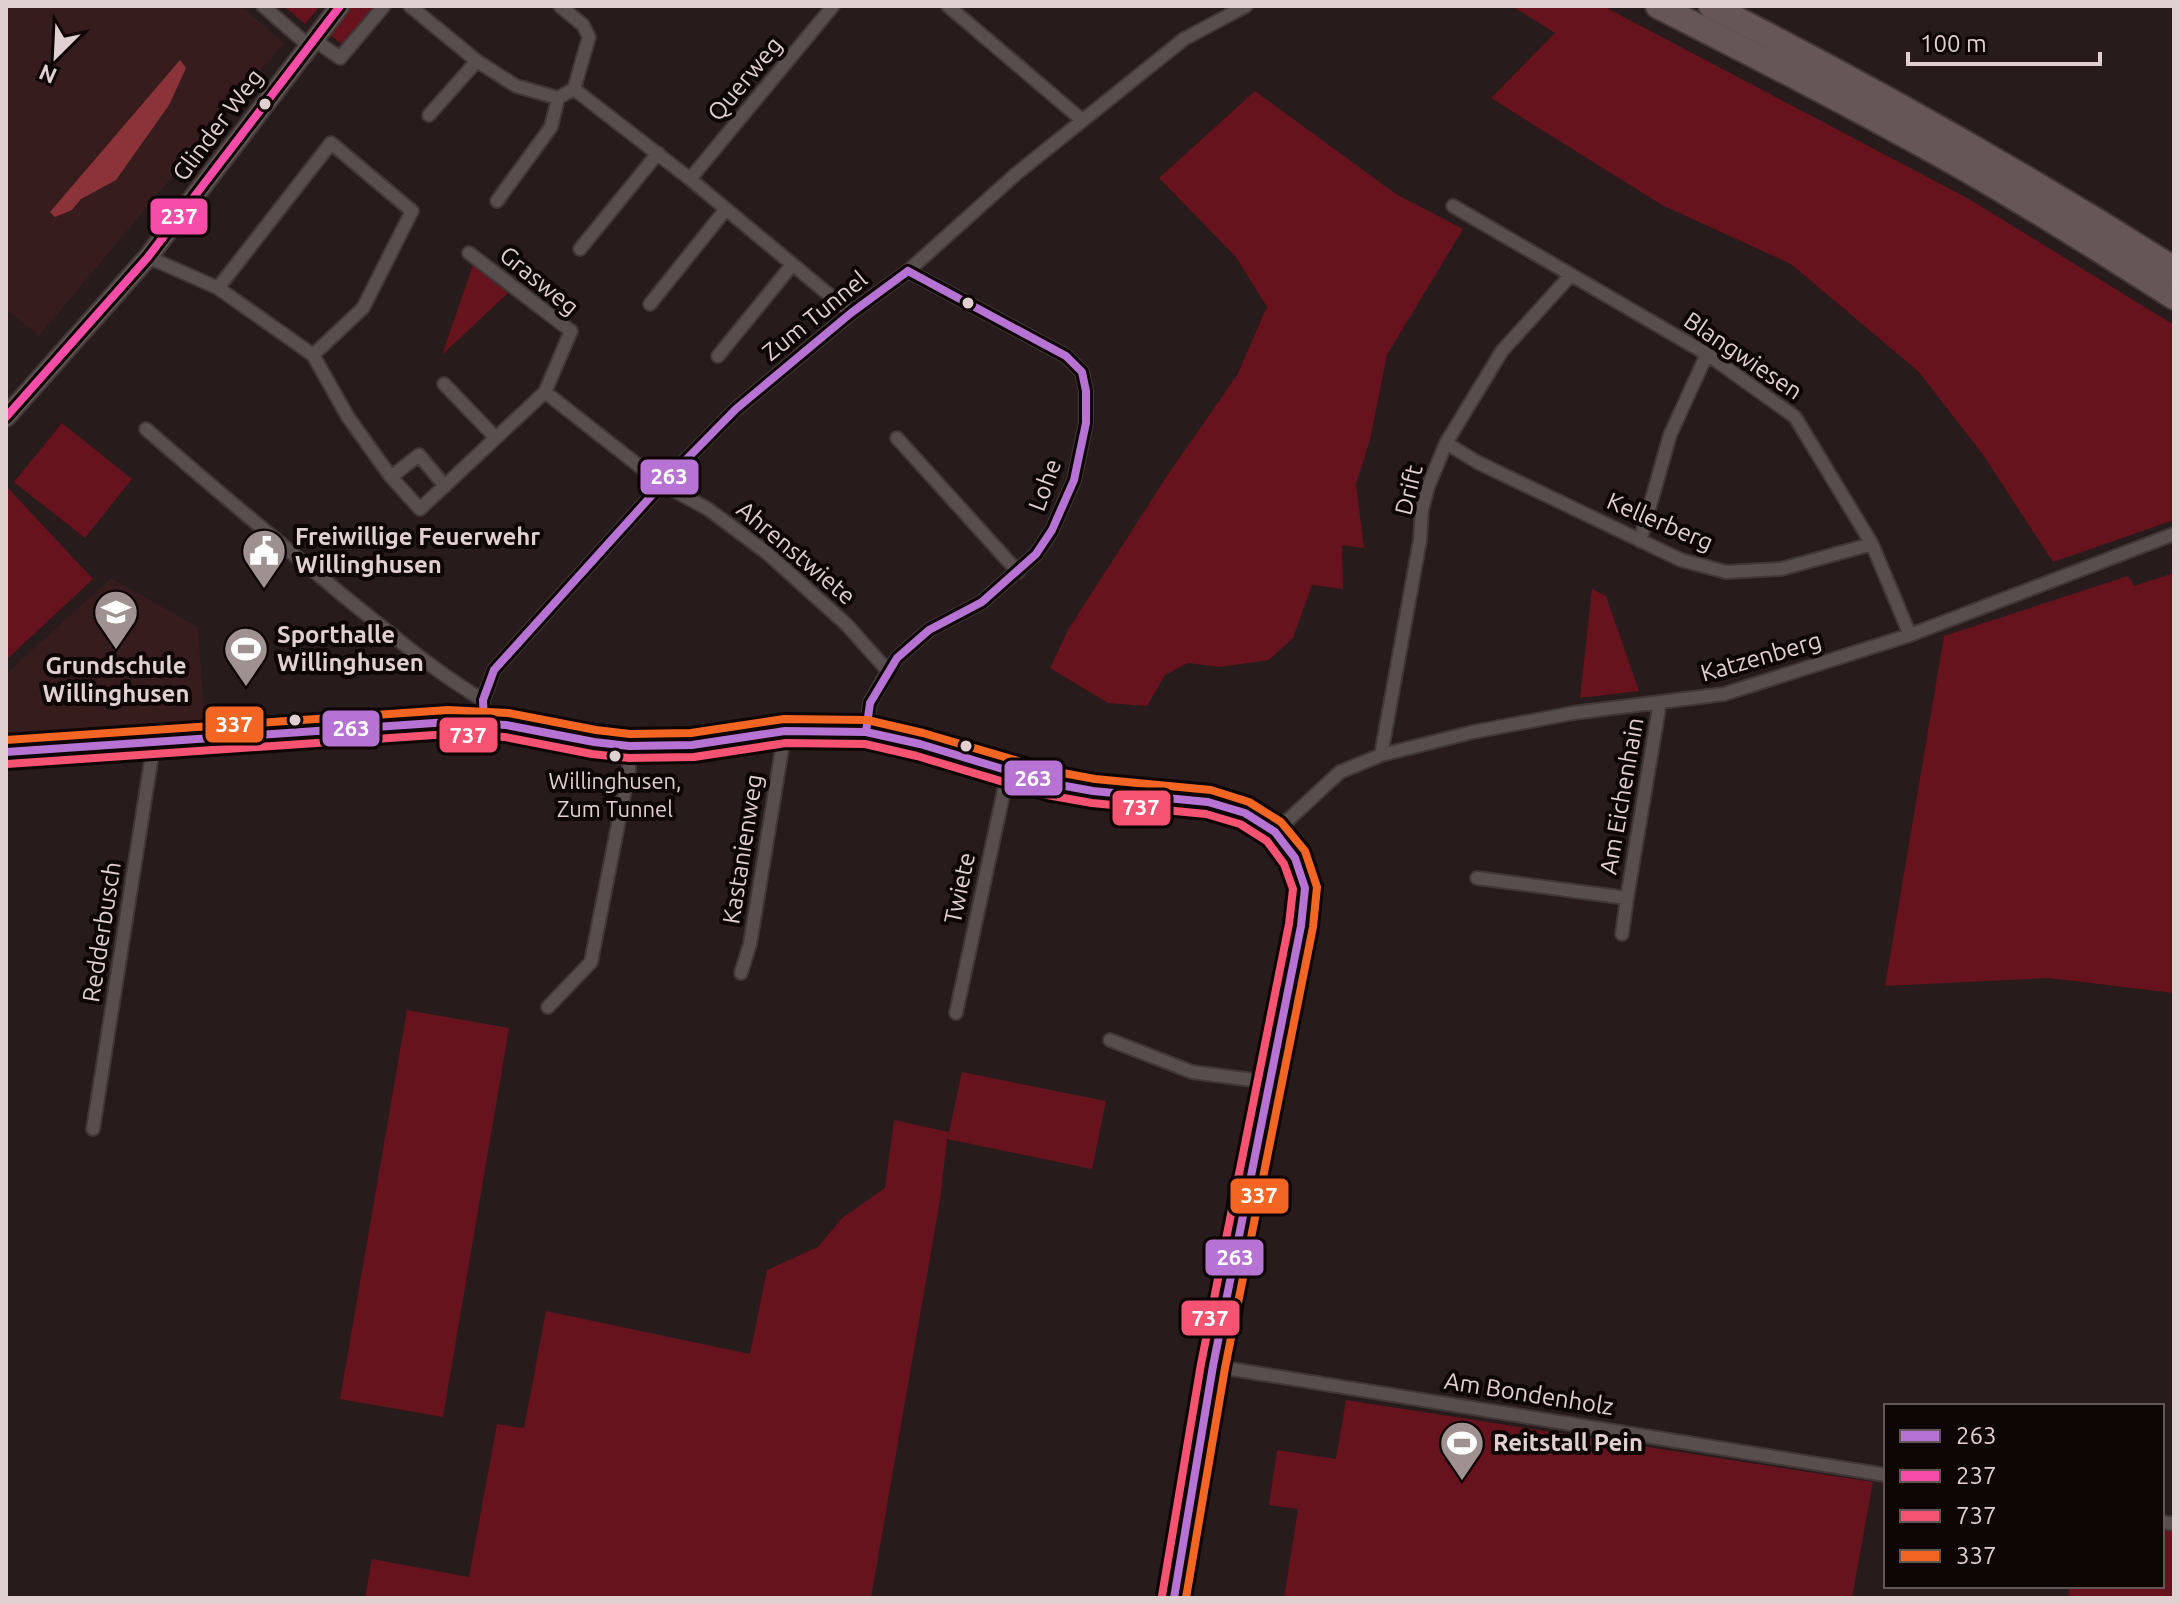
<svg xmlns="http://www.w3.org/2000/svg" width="2180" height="1604" viewBox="0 0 2180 1604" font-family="Ubuntu,sans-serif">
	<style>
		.built { fill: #371c1d }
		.green { fill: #67131e }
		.water { fill: #8c3339 }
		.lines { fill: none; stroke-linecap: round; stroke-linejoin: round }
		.street-casing { stroke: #413737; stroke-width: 16 }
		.secondary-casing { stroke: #413737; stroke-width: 22 }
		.highway-casing { stroke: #413737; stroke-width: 28 }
		.street { stroke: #584e4e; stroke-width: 12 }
		.secondary { stroke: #5e5252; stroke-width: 18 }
		.highway { stroke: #675656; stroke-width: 24 }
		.bus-1-casing { stroke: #0e0505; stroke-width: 14 }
		.bus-2-casing { stroke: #0e0505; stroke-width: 14 }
		.bus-3-casing { stroke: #0e0505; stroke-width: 14 }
		.bus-4-casing { stroke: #0e0505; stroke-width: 14 }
		.bus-1 { stroke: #b673d3; stroke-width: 8 }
		.bus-2 { stroke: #f54da8; stroke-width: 8 }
		.bus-3 { stroke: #f65372; stroke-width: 8 }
		.bus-4 { stroke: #f26522; stroke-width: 8 }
		.bus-dot { fill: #e0d0cf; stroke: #0e0505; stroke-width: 3 }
		.labels { text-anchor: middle; stroke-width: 8; stroke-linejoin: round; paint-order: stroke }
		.bus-label { font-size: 22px; fill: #e0d0cf; stroke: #0e0505 }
		.street-label { font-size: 24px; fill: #e0d0cf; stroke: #0e0505 }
		.poi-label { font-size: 24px; font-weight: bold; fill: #e0d0cf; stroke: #0e0505; text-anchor: start }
		.line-badge { stroke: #0e0505; stroke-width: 3 }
		.badge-label { font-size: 22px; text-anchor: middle; font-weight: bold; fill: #fff }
	</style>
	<rect width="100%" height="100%" fill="#271b1b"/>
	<path class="built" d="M6,6H241L284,43L39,336L6,309Z
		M111,578L198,627L205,726L6,741V674Z"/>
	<path class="green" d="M284,6H320L305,24Z
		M349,6H374L342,44L327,33Z
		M1512,6H1603L1969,199L2174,325V520L2053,562L1984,456L1919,372L1791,264L1662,205L1491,98L1555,33Z
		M1255,91L1396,194L1463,229L1387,355L1370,440L1356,484L1364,548L1342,545L1343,589L1312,585L1293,638L1269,660L1220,667L1188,663L1165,675L1147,706L1108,703L1050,668L1068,630L1167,476L1237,375L1267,307L1236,257L1159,178Z
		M473,265L508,293L442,355Z
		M62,423L132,479L85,538L14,482Z
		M6,486L93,579L6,660Z
		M2174,573V993L2049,978L1885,986L1944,636L2128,576L2134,586Z
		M1592,589L1606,596L1639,691L1580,698Z
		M407,1010L509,1028L443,1417L340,1399Z
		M962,1072L1106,1101L1092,1169L947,1139L940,1200L871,1598H365L372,1559L469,1577L497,1424L524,1428L546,1311L750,1354L767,1270L818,1247L842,1218L885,1188L894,1120L949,1132Z
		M1346,1400L1873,1482L1852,1598H1284L1298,1509L1269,1505L1277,1450L1336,1459Z
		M2162,1529L2174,1531V1598H2068L2070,1586H2162Z"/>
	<path class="water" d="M180,60L186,68L169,105L116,180L81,199L72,210L55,217L50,212Z"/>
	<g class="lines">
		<g class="street-casing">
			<path id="street" d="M263,6L308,45
				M410,6L477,61L516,86L558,98L574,89L690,179L851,313
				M560,6L583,25L589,37L574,89
				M948,6L1082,120
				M313,39L340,58L384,6
				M429,115L477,61
				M690,179L833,6
				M497,201L551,127L558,98
				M1453,206L1707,354L1795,417L1872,544L1910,635
				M580,249L658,153
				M469,253L571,331L545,392
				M148,257L218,288
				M650,304L726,209
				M313,355L218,288L331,143L412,211L363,308L313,355L348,417L391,477
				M718,356L792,265
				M444,384L496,438
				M146,429C213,488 282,545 351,602C394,636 435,672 483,700
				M897,438L1018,572
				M1446,443L1477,462L1681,560L1726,572L1781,569L1872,544
				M445,486L419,455L391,477L420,509L545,392L662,484L708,509L767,553L846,624L888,671
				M1640,541L1670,435L1707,354
				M484,723L483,700L494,670L662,484L736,409L851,313L908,271L1016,174L1184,39L1246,6
				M866,732L870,703L888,671L897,658L929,630L982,602L1036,554L1052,530L1074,480L1086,423V391L1082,372L1066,356L908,271
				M1381,755L1420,540L1422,510L1428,487L1446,443L1502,351L1570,276
				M1275,832L1340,772L1381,755L1473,732L1573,713L1724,694L1910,635L2174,534
				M1477,878L1627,898L1660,702
				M1622,934L1627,898
				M741,973L750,944L785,731
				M548,1007L591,962L629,769V746
				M956,1013L1008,772
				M1110,1040L1192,1072L1268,1082
				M93,1129L154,742
				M1213,1366L1886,1475
				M2162,1522L2174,1524"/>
		</g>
		<g class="secondary-casing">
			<path id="secondary" d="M6,417L148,257L340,6
				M6,752L449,722L506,725L594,742L629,746L692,745L785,731L866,732L920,744L1049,783L1093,791L1208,802L1245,813L1275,832L1295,858L1305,888L1301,926L1213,1366L1174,1598"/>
		</g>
		<g class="highway-casing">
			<path id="highway" d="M1658,6C1756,56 1854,106 1950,160C2026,203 2100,250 2174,297
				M1711,6C1869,86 2024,174 2174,269"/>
		</g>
		<use href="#street" class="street"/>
		<use href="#secondary" class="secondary"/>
		<use href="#highway" class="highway"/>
		<g class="bus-1-casing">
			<path id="bus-1" d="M484,723L483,700L494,670L662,484L736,409L851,313L908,271
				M866,732L870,703L897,658L929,630L982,602L1036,554L1052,530L1074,480L1086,423V391L1082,372L1066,356L908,271
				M6,752L449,722L506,725L594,742L629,746L692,745L785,731L866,732L920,744L1049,783L1093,791L1208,802L1245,813L1275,832L1295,858L1305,888L1301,926L1213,1366L1174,1598"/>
		</g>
		<g class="bus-2-casing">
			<path id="bus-2" d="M6,417L148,257L340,6"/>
		</g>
		<g class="bus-3-casing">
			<path id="bus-3" d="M7,764L449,734L505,737L592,754L629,758L694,757L786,743L865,744L917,756L1047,795L1092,803L1206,814L1240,824L1267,841L1284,864L1293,889L1289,924L1201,1364L1162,1596"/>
		</g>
		<g class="bus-4-casing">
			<path id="bus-4" d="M6,740L448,710L508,713L596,730L630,734L691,733L784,719L867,720L923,733L1052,771L1095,779L1211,790L1249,802L1281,822L1305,851L1317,887L1313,927L1225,1368L1186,1598"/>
		</g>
		<use href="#bus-1" class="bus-1"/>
		<use href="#bus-2" class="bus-2"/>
		<use href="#bus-3" class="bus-3"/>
		<use href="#bus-4" class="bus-4"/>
	</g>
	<defs>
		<g id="civic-pin" transform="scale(2.3)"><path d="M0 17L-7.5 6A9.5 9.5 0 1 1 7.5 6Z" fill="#9f9190" stroke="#0e0505"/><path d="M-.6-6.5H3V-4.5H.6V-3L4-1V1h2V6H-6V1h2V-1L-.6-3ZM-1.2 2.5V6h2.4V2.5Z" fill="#fff"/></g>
		<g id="school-pin" transform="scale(2.3)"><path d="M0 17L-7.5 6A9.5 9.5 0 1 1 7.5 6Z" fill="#9f9190" stroke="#0e0505"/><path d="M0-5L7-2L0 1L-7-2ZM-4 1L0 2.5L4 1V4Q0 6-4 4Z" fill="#fff"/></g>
		<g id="stadium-pin" transform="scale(2.3)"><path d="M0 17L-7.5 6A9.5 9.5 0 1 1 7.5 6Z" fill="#9f9190" stroke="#0e0505"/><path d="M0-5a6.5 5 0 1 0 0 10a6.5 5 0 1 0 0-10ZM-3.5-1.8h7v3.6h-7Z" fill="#fff"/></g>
	</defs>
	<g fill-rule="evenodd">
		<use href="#civic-pin" x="264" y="551"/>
		<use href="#school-pin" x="116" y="612"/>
		<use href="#stadium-pin" x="246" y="649"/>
		<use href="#stadium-pin" x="1462" y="1443"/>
	</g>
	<g class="bus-dot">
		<circle cx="265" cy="104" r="7"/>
		<circle cx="968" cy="303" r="7"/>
		<circle cx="295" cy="720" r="7"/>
		<circle cx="966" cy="746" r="7"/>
		<circle cx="615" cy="756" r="7"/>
	</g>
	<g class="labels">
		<g class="bus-label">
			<text x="615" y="789">Willinghusen,<tspan x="615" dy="28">Zum Tunnel</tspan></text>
		</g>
		<g class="street-label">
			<text transform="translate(745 79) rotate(-50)" y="8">Querweg</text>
			<text transform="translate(218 125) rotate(-53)" y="8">Glinder Weg</text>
			<text transform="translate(539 281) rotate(39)" y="8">Grasweg</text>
			<text transform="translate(815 316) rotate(-39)" y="8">Zum Tunnel</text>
			<text transform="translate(1743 356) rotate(34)" y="8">Blangwiesen</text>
			<text transform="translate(1045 485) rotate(-70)" y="8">Lohe</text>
			<text transform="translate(1409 490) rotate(-76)" y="8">Drift</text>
			<text transform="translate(1660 522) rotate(23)" y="8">Kellerberg</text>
			<text transform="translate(796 553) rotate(40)" y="8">Ahrenstwiete</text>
			<text transform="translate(1761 657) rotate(-16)" y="8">Katzenberg</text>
			<text transform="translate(1622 796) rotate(-80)" y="8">Am Eichenhain</text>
			<text transform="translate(743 849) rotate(-81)" y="8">Kastanienweg</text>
			<text transform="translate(960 888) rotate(-78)" y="8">Twiete</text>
			<text transform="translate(102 932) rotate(-81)" y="8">Redderbusch</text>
			<text transform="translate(1529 1394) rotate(9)" y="8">Am Bondenholz</text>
		</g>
		<g class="poi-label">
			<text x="295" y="545">Freiwillige Feuerwehr<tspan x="295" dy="28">Willinghusen</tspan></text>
			<text x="277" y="643">Sporthalle<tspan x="277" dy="28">Willinghusen</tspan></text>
			<text x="116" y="674" text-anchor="middle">Grundschule<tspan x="116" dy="28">Willinghusen</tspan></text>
			<text x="1493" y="1451">Reitstall Pein</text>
		</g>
	</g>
	<g class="line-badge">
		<rect x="149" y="197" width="60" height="39" rx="8" fill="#f54da8"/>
		<rect x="639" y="458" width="61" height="38" rx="8" fill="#b673d3"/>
		<rect x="204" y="705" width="61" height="39" rx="8" fill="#f26522"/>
		<rect x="321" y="709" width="60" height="39" rx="8" fill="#b673d3"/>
		<rect x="438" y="716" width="61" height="38" rx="8" fill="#f65372"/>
		<rect x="1003" y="759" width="61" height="38" rx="8" fill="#b673d3"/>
		<rect x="1111" y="789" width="61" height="38" rx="8" fill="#f65372"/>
		<rect x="1229" y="1177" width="61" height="38" rx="8" fill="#f26522"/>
		<rect x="1204" y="1238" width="61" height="39" rx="8" fill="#b673d3"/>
		<rect x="1180" y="1299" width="61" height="38" rx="8" fill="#f65372"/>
	</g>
	<g class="badge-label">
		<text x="179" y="224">237</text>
		<text x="669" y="484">263</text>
		<text x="234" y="732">337</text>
		<text x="351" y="736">263</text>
		<text x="468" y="743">737</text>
		<text x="1033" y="786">263</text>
		<text x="1141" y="815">737</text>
		<text x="1259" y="1203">337</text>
		<text x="1235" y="1265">263</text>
		<text x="1210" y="1326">737</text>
	</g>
	<rect width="2180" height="1604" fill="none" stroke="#e0d0cf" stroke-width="16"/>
	<rect x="1884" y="1404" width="280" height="184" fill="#0e0505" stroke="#625656" stroke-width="2"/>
	<rect x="1900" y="1430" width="40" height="12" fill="#b673d3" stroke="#625656" stroke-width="2"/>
	<text x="1956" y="1444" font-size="24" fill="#e0d0cf">263</text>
	<rect x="1900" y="1470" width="40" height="12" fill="#f54da8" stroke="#625656" stroke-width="2"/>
	<text x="1956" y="1484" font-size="24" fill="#e0d0cf">237</text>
	<rect x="1900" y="1510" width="40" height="12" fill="#f65372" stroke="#625656" stroke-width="2"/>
	<text x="1956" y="1524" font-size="24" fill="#e0d0cf">737</text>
	<rect x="1900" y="1550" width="40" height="12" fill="#f26522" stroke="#625656" stroke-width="2"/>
	<text x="1956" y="1564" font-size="24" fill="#e0d0cf">337</text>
	<g transform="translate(56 56) rotate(204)" stroke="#0e0505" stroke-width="6" paint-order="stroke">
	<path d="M0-6L14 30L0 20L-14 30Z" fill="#e0d0cf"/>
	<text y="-12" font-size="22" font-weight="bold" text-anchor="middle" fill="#e0d0cf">N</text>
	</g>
	<path d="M1908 52v12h192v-12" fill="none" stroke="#e0d0cf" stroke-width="4"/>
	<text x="1920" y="52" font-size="24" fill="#e0d0cf" stroke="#0e0505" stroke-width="6" paint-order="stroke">100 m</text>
</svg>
